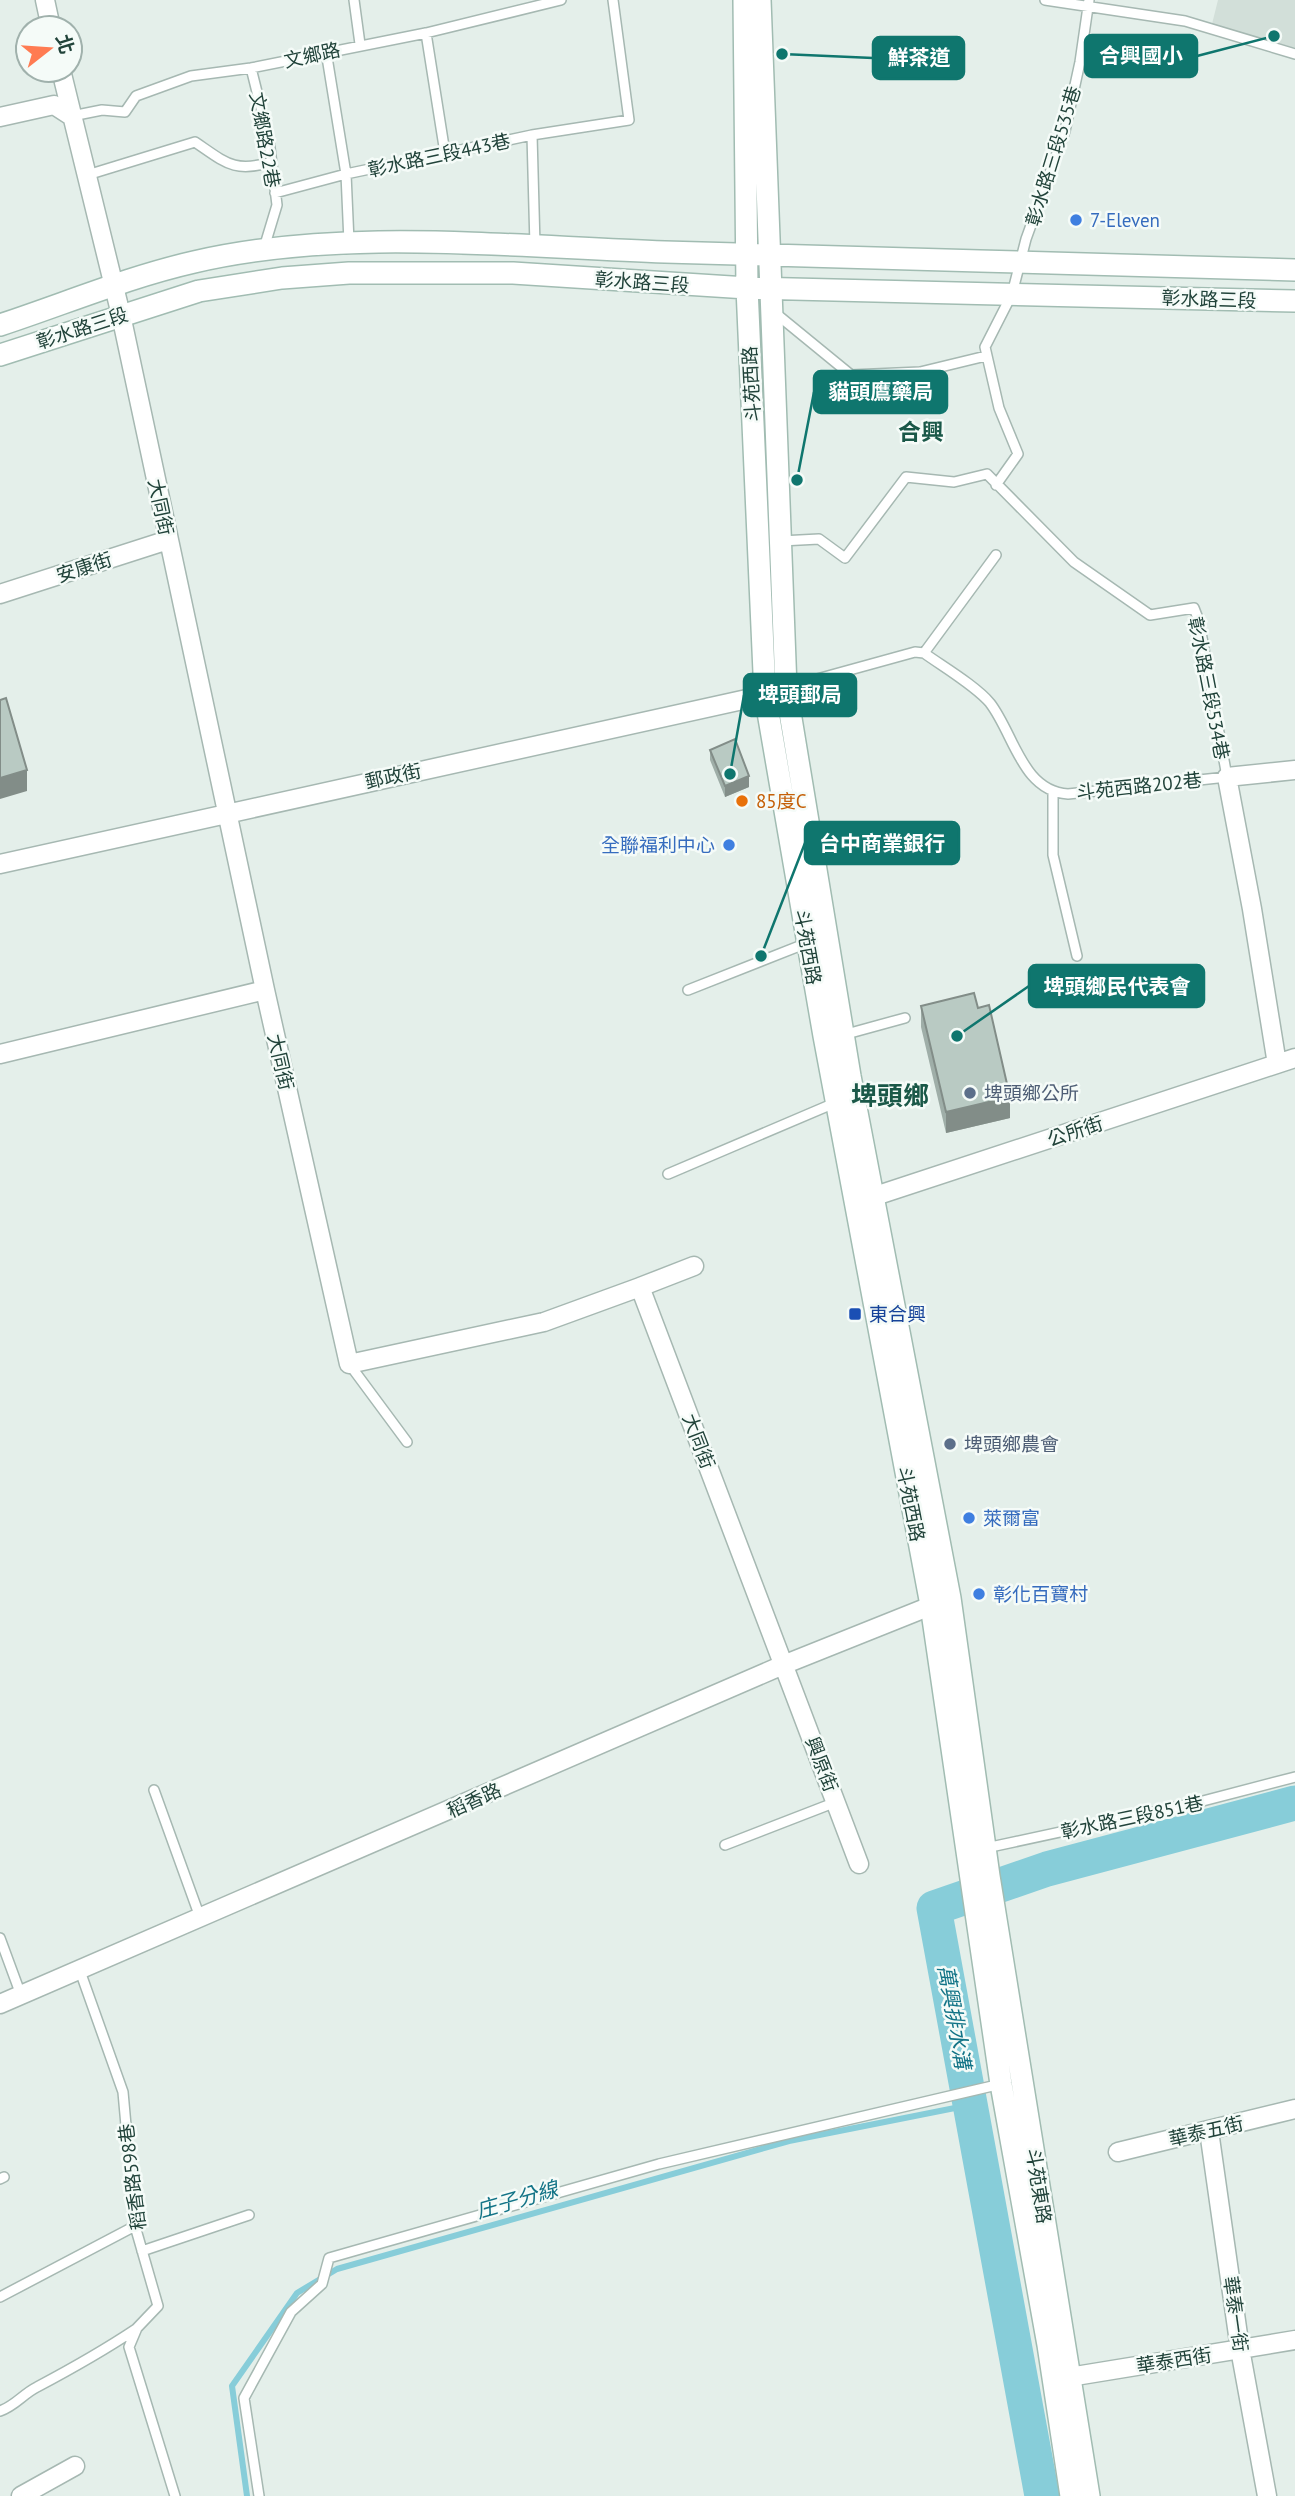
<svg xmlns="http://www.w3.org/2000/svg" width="1295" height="2496" viewBox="0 0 1295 2496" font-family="'PT Sans','Noto Sans TC',sans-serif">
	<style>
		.built { fill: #d2dfd9 }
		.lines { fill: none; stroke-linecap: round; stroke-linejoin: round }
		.stream { stroke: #87cdd9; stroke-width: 6 }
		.river { stroke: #87cdd9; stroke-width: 35 }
		.lane-casing { stroke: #a6b8b2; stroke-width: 12 }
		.street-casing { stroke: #a6b8b2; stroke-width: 21 }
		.secondary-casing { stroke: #a1bcb2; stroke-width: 24 }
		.lane { stroke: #fff; stroke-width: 9 }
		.street { stroke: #fff; stroke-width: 18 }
		.secondary { stroke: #fff; stroke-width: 21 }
		.wall { fill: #9faea8 }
		.shaded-wall { fill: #828d88 }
		.building { fill: #b9cac3; stroke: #828d88; stroke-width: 2 }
		.shop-dot { fill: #3f7fe0; stroke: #f5fbf8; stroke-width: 2.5 }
		.food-dot { fill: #e8710a; stroke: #f5fbf8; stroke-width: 2.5 }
		.service-dot { fill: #5c6f8a; stroke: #f5fbf8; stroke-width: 2.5 }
		.transit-dot { fill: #1a4fb4; stroke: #f5fbf8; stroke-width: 2.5 }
		.labels { text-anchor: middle; stroke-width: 5; stroke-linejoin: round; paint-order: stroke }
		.street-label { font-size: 19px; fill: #21433a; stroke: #f5fbf8 }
		.shop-label { font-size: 19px; fill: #366cbe; stroke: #f5fbf8; text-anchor: start }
		.food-label { font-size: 19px; fill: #c56008; stroke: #f5fbf8; text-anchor: start }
		.service-label { font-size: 19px; fill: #4e5e75; stroke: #f5fbf8; text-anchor: start }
		.transit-label { font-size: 19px; fill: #164399; stroke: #f5fbf8; text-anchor: start }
		.water-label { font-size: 21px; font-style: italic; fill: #137487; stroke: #f5fbf8 }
		.quarter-label { font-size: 23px; font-weight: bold; fill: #1a5848; stroke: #f5fbf8 }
		.district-label { font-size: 26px; font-weight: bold; fill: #1a5848; stroke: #f5fbf8 }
		.leader { fill: none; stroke: #0f766e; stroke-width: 2.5 }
		.callout-dot { fill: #0f766e; stroke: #f5fbf8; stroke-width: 2.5 }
		.callout { fill: #0f766e; stroke: #0f766e; stroke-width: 2.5 }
		.callout-label { font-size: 21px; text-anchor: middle; font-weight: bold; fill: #fff }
	</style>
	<rect width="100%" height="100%" fill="#e4efea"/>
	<path class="built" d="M1218,0H1295V48L1212,24Z"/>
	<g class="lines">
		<path class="stream" d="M247,2496L232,2386L297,2293L337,2269L789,2141L970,2105"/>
		<path class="river" d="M1042,2496L934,1908L1047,1869L1295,1803"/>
		<g class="lane-casing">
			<path id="lane" d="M354,0L360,44
				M1045,0L1185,21L1295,54
				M426,33L445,153
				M326,51L346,174L349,242
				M251,68L269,140L277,205L264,248
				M72,116L102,110L125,112L136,96L191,76L251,68L426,33L561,0
				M84,176L195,142C226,163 234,173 272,162
				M275,193L346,174L532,135
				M535,246L532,135L629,120L613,0
				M774,312L851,375L920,372L986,356
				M996,485L1018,454L999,408L985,347L1012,294L1026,239L1065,131L1080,62L1089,0
				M781,541L819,539L845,558L906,477L954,482L987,474L1074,562L1150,615L1194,608L1199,621L1227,777L1068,794C1022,791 1014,734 990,703C976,686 942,666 924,653L915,652L788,687
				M924,653L996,555
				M1053,793V855L1077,956
				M688,990L807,943
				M843,1035L905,1018
				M668,1174L837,1102
				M350,1365L407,1442
				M154,1790L201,1920
				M725,1845L836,1802
				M986,1848L1199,1802L1295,1777
				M0,1938L21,1995
				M80,1971L123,2092L135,2226L158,2306L137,2328L129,2347L175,2496
				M0,2179L4,2177
				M142,2251L249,2215
				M0,2297L135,2226
				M0,2411C15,2406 23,2394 37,2387C71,2369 103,2351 136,2329
				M259,2496L244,2398L291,2312L322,2284L329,2258L659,2164L1001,2084"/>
		</g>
		<g class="street-casing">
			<path id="street" d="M45,0L51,28
				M61,70L121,315L265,990L349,1364L544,1322L640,1287L859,1864
				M0,117L54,105L71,116
				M0,594L168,540
				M0,864L765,695L786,688
				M0,1054L265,990
				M1277,1064L1252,909L1227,777L1295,770
				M863,1200L1295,1058
				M640,1287L694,1266
				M0,2004L783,1665L943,1601
				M1209,2131L1240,2349L1267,2496
				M1118,2152L1295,2109
				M1057,2379L1295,2340
				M21,2496L75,2466"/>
		</g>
		<g class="secondary-casing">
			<path id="secondary" d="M744,0L747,288L765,695L824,1036L931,1605L1001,2084L1048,2345L1071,2496
				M760,0L786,688L850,1076L950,1598L989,1876L1089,2496
				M0,325C64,304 128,277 194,262C344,227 512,247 665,252C875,259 1085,263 1295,270
				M0,355L199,291L282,278L349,273H513L747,288L1295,301"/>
		</g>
		<use href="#lane" class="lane"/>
		<use href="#street" class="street"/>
		<use href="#secondary" class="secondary"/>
	</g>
	<path class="wall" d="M710,750L749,787L725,797L710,760Z
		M921,1006L978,1008L1010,1118L946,1133L921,1027Z"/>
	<path class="shaded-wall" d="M27,770V791L0,799V778Z
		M749,776V787L725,797V786Z
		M1010,1097V1118L946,1133V1112Z"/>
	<path class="building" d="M6,698L27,770L0,778V700Z
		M735,739L749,776L725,786L710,750Z
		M974,993L978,1008L989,1005L1010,1097L946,1112L921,1006Z"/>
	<g class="shop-dot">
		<circle cx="1076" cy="220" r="7"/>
		<circle cx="729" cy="845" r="7"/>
		<circle cx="969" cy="1518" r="7"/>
		<circle cx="979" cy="1594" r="7"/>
	</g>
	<circle class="food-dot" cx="742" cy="801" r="7"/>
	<g class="service-dot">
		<circle cx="970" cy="1093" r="7"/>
		<circle cx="950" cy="1444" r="7"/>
	</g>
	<rect class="transit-dot" x="848" y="1307" width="14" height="14" rx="3.5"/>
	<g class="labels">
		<g class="street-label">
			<text transform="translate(312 55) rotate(-12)" y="7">文鄉路</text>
			<text transform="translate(265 140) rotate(80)" y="7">文鄉路22巷</text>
			<text transform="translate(439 155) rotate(-12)" y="7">彰水路三段443巷</text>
			<text transform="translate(1053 156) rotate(-73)" y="7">彰水路三段535巷</text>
			<text transform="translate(642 282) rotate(4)" y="7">彰水路三段</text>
			<text transform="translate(1209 299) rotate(2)" y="7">彰水路三段</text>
			<text transform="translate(82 328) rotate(-18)" y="7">彰水路三段</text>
			<text transform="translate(751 384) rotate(-93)" y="7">斗苑西路</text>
			<text transform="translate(161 507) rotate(78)" y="7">大同街</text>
			<text transform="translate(84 567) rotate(-18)" y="7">安康街</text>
			<text transform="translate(1209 688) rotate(79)" y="7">彰水路三段534巷</text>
			<text transform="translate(393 776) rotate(-12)" y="7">郵政街</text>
			<text transform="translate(1139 786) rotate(-6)" y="7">斗苑西路202巷</text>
			<text transform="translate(808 947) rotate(80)" y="7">斗苑西路</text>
			<text transform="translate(281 1062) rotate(77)" y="7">大同街</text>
			<text transform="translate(1075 1131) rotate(-18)" y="7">公所街</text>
			<text transform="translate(699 1441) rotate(69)" y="7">大同街</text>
			<text transform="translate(911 1504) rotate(79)" y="7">斗苑西路</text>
			<text transform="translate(822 1764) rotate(69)" y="7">興原街</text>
			<text transform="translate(474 1800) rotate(-24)" y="7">稻香路</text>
			<text transform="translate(1132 1817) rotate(-12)" y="7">彰水路三段851巷</text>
			<text transform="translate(1206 2131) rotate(-13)" y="7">華泰五街</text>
			<text transform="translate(132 2177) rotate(-97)" y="7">稻香路598巷</text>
			<text transform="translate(1039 2186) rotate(81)" y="7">斗苑東路</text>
			<text transform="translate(1236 2314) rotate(82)" y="7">華泰一街</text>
			<text transform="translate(1174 2360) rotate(-9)" y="7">華泰西街</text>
		</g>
		<g class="shop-label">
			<text x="1090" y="227">7-Eleven</text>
			<text x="715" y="852" text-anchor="end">全聯福利中心</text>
			<text x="983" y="1525">萊爾富</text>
			<text x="993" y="1601">彰化百寶村</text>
		</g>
		<g class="food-label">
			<text x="756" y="808">85度C</text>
		</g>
		<g class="service-label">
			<text x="984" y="1100">埤頭鄉公所</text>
			<text x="964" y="1451">埤頭鄉農會</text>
		</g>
		<g class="transit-label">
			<text x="869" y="1321">東合興</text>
		</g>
		<g class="water-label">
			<text transform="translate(954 2017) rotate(80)" y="7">萬興排水溝</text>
			<text transform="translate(517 2200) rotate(-16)" y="7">庄子分線</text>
		</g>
		<g class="quarter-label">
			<text x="921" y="440">合興</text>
		</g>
		<g class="district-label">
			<text x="890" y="1105">埤頭鄉</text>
		</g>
	</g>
	<path class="leader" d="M1274 36L1197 56M782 54L873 58M797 480L814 392M730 774L744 695M761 956L805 843M957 1036L1029 986"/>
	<g class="callout-dot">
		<circle cx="1274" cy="36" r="7"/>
		<circle cx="782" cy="54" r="7"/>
		<circle cx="797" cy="480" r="7"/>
		<circle cx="730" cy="774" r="7"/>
		<circle cx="761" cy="956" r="7"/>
		<circle cx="957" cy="1036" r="7"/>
	</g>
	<g class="callout">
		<rect x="1085" y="35" width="112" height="42" rx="7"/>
		<rect x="873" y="37" width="91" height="42" rx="7"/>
		<rect x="814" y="371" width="133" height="42" rx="7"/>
		<rect x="744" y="674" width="112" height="42" rx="7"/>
		<rect x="805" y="822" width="154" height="42" rx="7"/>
		<rect x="1029" y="965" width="175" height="42" rx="7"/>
	</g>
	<g class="callout-label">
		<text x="1141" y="63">合興國小</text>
		<text x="919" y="65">鮮茶道</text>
		<text x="881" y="399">貓頭鷹藥局</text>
		<text x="800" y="702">埤頭郵局</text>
		<text x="882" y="851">台中商業銀行</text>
		<text x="1117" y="994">埤頭鄉民代表會</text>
	</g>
	<g transform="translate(49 49) rotate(73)"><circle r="33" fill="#f5fbf8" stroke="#a0b1ac" stroke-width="2"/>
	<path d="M0-5L12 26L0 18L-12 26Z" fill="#ff7b52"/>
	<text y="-10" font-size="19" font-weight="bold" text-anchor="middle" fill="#21433a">北</text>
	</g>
</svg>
